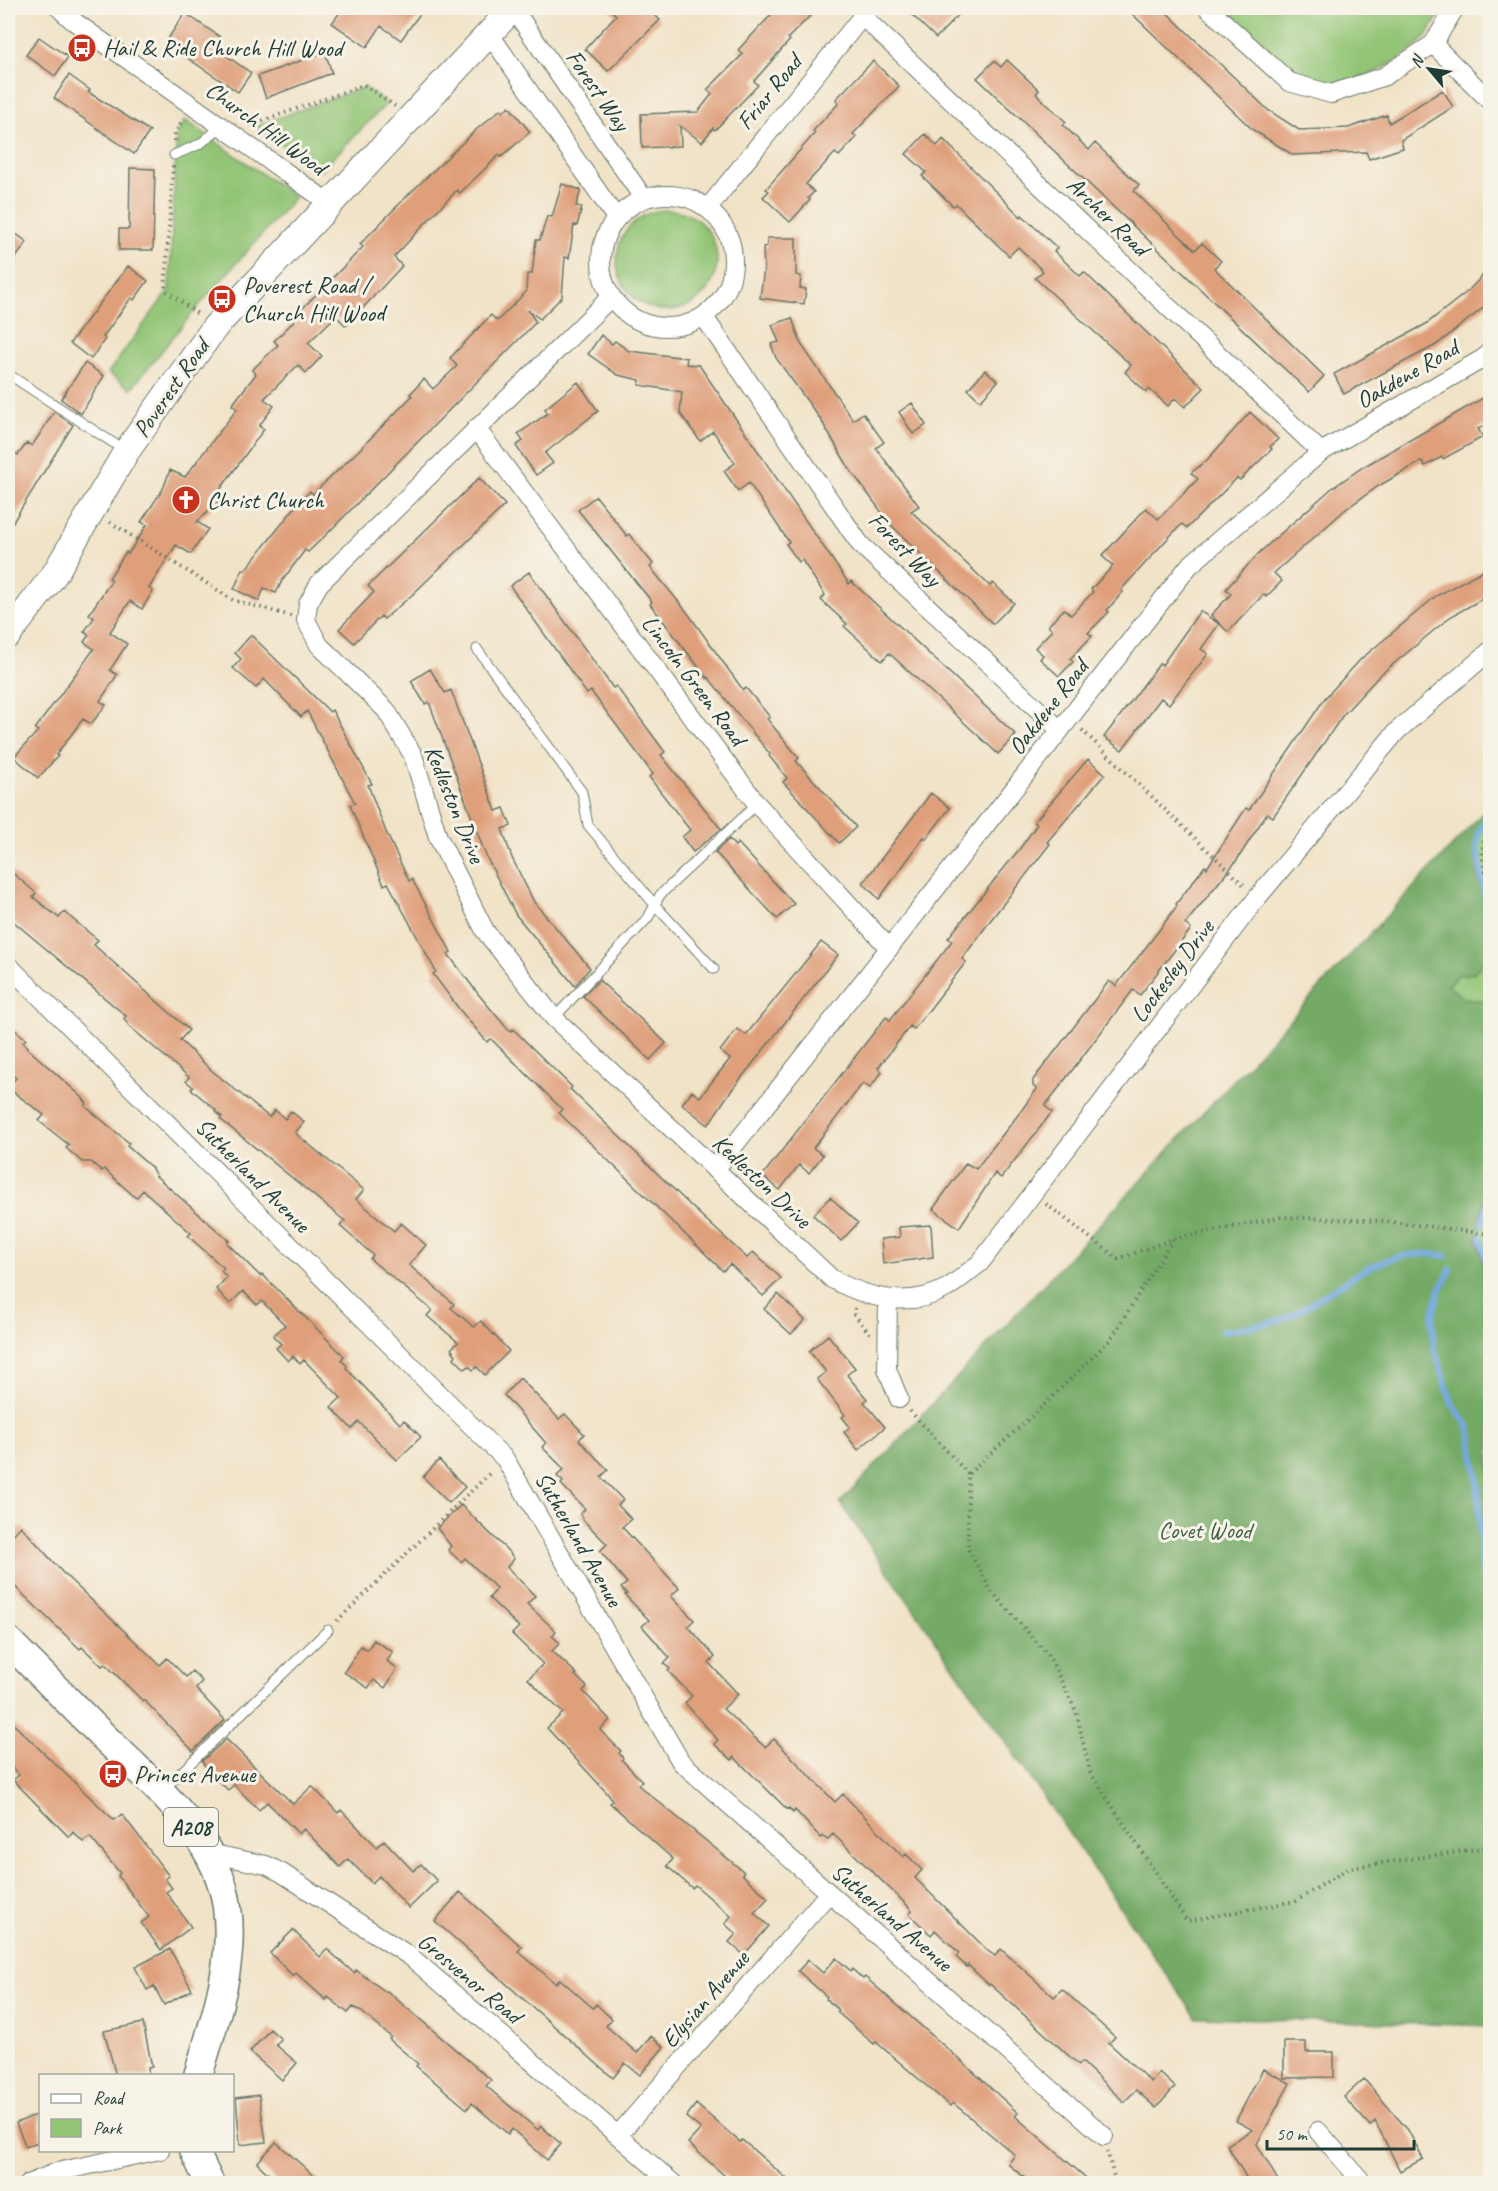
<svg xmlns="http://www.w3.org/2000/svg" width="1498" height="2191" viewBox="0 0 1498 2191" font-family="Caveat,sans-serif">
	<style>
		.green { fill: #91c474; stroke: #588054; stroke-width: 1.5 }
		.forest { fill: #74aa66; stroke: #4a744d; stroke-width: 1.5 }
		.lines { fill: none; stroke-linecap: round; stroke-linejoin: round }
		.stream { stroke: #73a9e1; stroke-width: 6 }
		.building { fill: #df9f7a }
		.lane-casing { stroke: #687768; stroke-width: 11 }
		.street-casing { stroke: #687768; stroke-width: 20 }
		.secondary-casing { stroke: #687768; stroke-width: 28 }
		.primary-casing { stroke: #687768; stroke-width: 31 }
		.path { stroke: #687768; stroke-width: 4; stroke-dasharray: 1.5 4.5; stroke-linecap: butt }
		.lane { stroke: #fff; stroke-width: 9 }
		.street { stroke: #fff; stroke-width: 18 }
		.secondary { stroke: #fff; stroke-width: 26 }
		.primary { stroke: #fff; stroke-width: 28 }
		.labels { text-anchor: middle; stroke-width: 6; stroke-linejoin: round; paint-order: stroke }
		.shield { fill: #f7f3e8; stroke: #60746a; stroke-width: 1.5 }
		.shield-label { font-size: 22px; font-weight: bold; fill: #1f3d34 }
		.poi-label { font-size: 24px; fill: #1f3d34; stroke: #f7f3e8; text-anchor: start }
		.street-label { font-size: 24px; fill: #1f3d34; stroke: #f7f3e8 }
		.park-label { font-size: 24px; fill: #3c5f44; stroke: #f7f3e8 }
	</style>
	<rect width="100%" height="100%" fill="#f7f3e8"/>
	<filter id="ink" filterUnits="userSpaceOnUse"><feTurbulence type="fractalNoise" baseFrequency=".0167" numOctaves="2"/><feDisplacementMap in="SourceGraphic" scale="12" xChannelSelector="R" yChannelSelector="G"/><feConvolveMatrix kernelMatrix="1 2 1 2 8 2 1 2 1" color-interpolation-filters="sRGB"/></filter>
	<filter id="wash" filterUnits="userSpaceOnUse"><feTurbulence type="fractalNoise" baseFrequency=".008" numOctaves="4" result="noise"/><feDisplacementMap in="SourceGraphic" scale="24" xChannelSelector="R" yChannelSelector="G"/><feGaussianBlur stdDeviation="1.35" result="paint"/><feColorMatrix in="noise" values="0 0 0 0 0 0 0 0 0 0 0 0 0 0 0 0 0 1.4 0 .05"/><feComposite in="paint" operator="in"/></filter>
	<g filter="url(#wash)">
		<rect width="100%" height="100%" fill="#f1e3c8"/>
		<path class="green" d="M1224,8H1443C1438,16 1433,27 1427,35C1406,62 1338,97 1305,81C1276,67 1247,30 1224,8Z
			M364,87L387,103L320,171L255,126Z
			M185,120L295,197L195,310L131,389L108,373L169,290L177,133Z
			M617 260a50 50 0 1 1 100 0a50 50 0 1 1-100 0Z
			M1490,811V1005L1486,1001L1465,999L1447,986L1458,975L1473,973L1487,958L1490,941L1475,848L1476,831Z
			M1490,1183V1292C1479,1245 1472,1230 1490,1183Z"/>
		<path class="forest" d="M1490,805C1491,820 1475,827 1475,848C1475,875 1498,937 1486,959C1483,964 1477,969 1473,973L1458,975L1447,985L1465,999L1486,1001L1490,1005V1183L1483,1203L1477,1238L1490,1292V2026L1196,2017L840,1503Z"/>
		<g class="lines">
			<path class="stream" d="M1490,813L1479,832L1477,848L1490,925
				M1482,1224L1490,1197
				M1481,1238L1490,1272
				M1451,1269L1438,1294L1432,1320L1434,1348L1452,1403L1470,1429L1478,1487L1482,1565L1490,1620
				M1222,1332C1242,1327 1277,1324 1294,1314C1344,1286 1382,1244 1446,1256"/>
		</g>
		<g id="blocks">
			<path class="building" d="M343,8H424L401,40L381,26L367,47L332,23Z
				M608,8H647L660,20L608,71L585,49L616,15Z
				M763,8H818L788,38L790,40L754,81L758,85L715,130L713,128L702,142L680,126L681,146L642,148L641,114L698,112L712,94L707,90L743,54L738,50L771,15Z
				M919,8H965L936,38L912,15Z
				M1126,8H1162L1268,110L1299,130L1348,128L1387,115L1389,123L1443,90L1453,107L1401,140L1403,148L1369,159L1366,152L1293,155L1253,130Z
				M185,13L220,37L214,47L251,73L238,92L165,43Z
				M39,37L68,57L55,76L26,55Z
				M325,52L332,73L266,98L258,76Z
				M1007,60L1039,90L1036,94L1066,122L1063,125L1089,150L1095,143L1139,185L1134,191L1181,237L1195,250L1202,243L1221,261L1214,268L1324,376L1309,392L977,78L994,61L1001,67Z
				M873,61L899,86L853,134L857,137L839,156L835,153L806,184L814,192L808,198L810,200L790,222L763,197L769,191L766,189L815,133L813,131L839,103L836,99Z
				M69,75L90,90L88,92L150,131L134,154L54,98Z
				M509,106L530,132L501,157L499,155L460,193L457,190L432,216L394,257L402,266L346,326L336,316L308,343L322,356L306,373L298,365L264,399L274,406L259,426L264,429L214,498L218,502L197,522L208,529L191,554L176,545L149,588L153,591L142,609L130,601L110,632L127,644L110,670L117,675L100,701L106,705L91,724L83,719L56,755L58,756L38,778L14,757L38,731L35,729L94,649L84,642L89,635L84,632L94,618L89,614L112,580L109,578L126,552L128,554L147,525L141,522L163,489L170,470L185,477L237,409L232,405L256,374L252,370L278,345L274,341L294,321L292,319L363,247L360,244L409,194L477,129L501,109L503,112Z
				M925,134L937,146L943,139L1021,217L1022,215L1057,248L1054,251L1080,276L1084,272L1204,388L1185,407L1175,398L1168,406L1149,389L1146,392L1125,372L1131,365L1035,278L1043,271L1018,247L1009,256L956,204L953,206L922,176L926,172L906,154Z
				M130,168L155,169L153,250H119V229H129Z
				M562,184L581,190L576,206L582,207L577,226L574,225L569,258L565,257L562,297L540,319L528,310L536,322L326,535L308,552L305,550L282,581L276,593L264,588L259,601L234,589L243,569L245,570L296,506L310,491L313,494L357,452L412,396L410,394L424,379L433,389L457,366L450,358L470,337L491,315L497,321L526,292L527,274H532L536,240H540L547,216L552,217Z
				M8,228L27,242L8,269Z
				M767,238H796V275L801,276L800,288L806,289L804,304L760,298L764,269L763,247L767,246Z
				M128,266L148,281L134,300L131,298L103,337L105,339L91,359L70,343Z
				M1491,267V301L1483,308L1436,345L1344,394L1334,374L1426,324L1468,291Z
				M792,318L801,344L853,420L863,413L884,442L876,448L919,506L911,511L990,586L993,583L1014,603L993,624L891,525L849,468L821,420L776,358L771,344L779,342L772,325Z
				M601,335L612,344L615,341L629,351L687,358L686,364L699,365L849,584L851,581L1016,735L998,754L889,653L882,661L844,626L847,624L821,600L825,595L802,560L799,562L786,544L789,542L749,483L738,491L724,471L735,463L713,431L700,441L680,413L682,392L639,385L640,380L618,375L588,354Z
				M85,363L104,376L81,414L61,399Z
				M985,370L998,381L980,401L968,389Z
				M578,382L598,411L545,453L553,463L536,475L516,446L523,441L518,434L548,413L545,409Z
				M1483,398L1491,412V422L1478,429L1483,437L1443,459L1442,457L1425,466L1422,461L1377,487L1346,509L1274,573L1282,581L1266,597L1264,594L1228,632L1211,615L1231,594L1226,589L1260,552L1331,489L1363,467Z
				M912,403L926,425L913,434L899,412Z
				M54,412L73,425L8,530V462L14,452L18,455L27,443L32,446Z
				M1250,412L1278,439L1270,447L1272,449L1240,480L1237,478L1187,528L1182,524L1169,537L1121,590L1123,592L1107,610L1109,612L1088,633L1092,636L1070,659L1073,662L1059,676L1040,659L1043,655L1035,648L1052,630L1048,626L1064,609L1071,615L1093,592L1091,589L1113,566L1102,556L1146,508L1158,519L1198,479L1191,473L1207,460Z
				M479,478L505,505L412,595L384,619L381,616L354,643L339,629L374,592L368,586Z
				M596,496L627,536L629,534L653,564L650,567L687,612L743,690L746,688L770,717L767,719L799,758L796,761L856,827L839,843L783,782L787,778L769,756L770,754L708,677L707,678L650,604L652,602L578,510Z
				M1491,566V594L1450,617L1379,676L1343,715L1273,817L1267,813L1237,860L1185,924L1191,929L1140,995L1133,990L1045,1106L1052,1112L1001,1178L995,1173L959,1228L933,1209L966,1163L976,1169L1021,1111L1037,1089L1033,1086V1080L1109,981L1116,986L1160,929L1177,906L1176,904L1205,866L1207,868L1246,808L1249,810L1325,698L1361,659L1436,596Z
				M529,572L613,688L616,686L665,752L661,755L721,829L693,852L682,837L690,830L649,777L653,774L591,691L587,694L510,586Z
				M1200,611L1219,624L1201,649L1208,654L1169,704L1161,698L1122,750L1104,737L1160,663L1162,665Z
				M251,635L330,712L332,710L372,784L368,785L386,832L409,881L412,879L451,952L448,954L479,995L510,1032L513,1029L572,1087L570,1089L692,1207L747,1258L753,1252L781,1278L763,1296L730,1264L723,1271L690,1239L559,1113L562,1109L491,1039L487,1042L459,1009L433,974L436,972L388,883L384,885L350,805L355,803L307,711L301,717L264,679L256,688L233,668L241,659L235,653Z
				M430,669L445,693L451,690L496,811L504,808L511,826L502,829L512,858L534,902L590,968L575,986L516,915L486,856L429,702L425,704L411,681Z
				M1088,759L1105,774L1047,842L1050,844L990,921L962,959L966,962L926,1014L914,1029L910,1026L878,1068L882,1072L870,1088L863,1083L813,1148L823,1155L809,1173L799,1165L780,1190L762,1176L886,1017L890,1020L952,941L948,938L1021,847L1037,824L1034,822Z
				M931,793L950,808L926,839L924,837L879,899L863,883Z
				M729,839L735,846L738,843L794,904L777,919L715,852Z
				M8,869L36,893L33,897L59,918L64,912L98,940L94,945L189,1030L180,1040L211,1070L269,1117L275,1110L285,1119L291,1111L304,1122L295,1133L364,1190L356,1199L394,1231L401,1223L426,1245L409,1265L454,1304L451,1308L474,1327L481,1321L509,1351L485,1375L477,1367L473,1370L469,1366L465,1369L454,1358L456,1355L451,1349L458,1342L427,1316L432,1310L370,1259L373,1255L340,1226L345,1221L220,1119L222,1117L215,1111L216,1110L191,1089L193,1087L186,1081L189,1077L129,1026L124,1019L126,1016L8,917Z
				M821,942L838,955L728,1095L708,1125L682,1104L692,1091L700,1097L730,1059L720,1051L737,1029L746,1035Z
				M599,980L666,1043L650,1060L583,996Z
				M8,1024L26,1039L23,1042L28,1047L27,1048L82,1097L87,1104L85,1106L129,1143L127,1146L151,1167L156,1176L229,1241L227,1243L260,1276L262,1274L344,1356L341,1360L347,1366L346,1368L400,1424L404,1420L421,1437L397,1460L359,1422L352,1429L331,1407L341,1398L304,1360L300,1364L293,1356L288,1361L276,1348L281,1344L273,1336L285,1325L262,1301L257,1305L243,1291L230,1304L216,1289L227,1277L221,1271L224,1268L188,1236L191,1233L143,1190L136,1198L104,1169L102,1171L91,1162H82L66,1148L69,1145L39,1121L44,1115L8,1088L16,1078L8,1071Z
				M830,1197L858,1223L841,1241L813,1215Z
				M931,1225L933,1257L883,1264L881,1239L900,1237L899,1227Z
				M778,1294L805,1320L791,1334L764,1309Z
				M828,1335L855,1368L847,1375L867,1399L864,1402L885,1427L858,1450L844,1432L850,1427L842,1417L845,1415L817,1379L826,1372L809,1351Z
				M520,1378L559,1419L565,1414L584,1434L579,1440L608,1470L601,1477L623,1500L618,1505L631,1519L622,1527L679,1588L671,1596L694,1620L688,1626L715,1657L709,1663L738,1694L723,1709L765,1747L774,1739L835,1802L843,1794L903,1857L906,1854L922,1870L915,1878L988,1951L995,1956L1001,1949L1054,1997L1062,1989L1115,2037L1109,2043L1151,2082L1159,2072L1175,2087L1156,2108L1136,2090L1124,2102L1082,2062L1079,2065L990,1984L989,1985L968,1965L967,1967L956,1957L959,1953L935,1930L931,1935L909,1914L912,1911L908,1906L833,1834L827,1840L823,1836L821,1838L795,1810L793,1813L789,1808L787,1809L734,1757L732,1760L714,1744L718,1740L685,1703L692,1696L668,1671L670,1669L664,1664L670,1658L642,1626L649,1620L625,1595L627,1594L621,1588L627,1583L600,1551L607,1544L584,1521L580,1514L585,1509L561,1484L563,1482L557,1476L564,1469L542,1447L546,1443L504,1395Z
				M439,1460L465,1487L449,1503L423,1477Z
				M461,1505L510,1553L514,1559L507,1567L535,1596L527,1604L556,1631L552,1636L560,1643L552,1651L577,1674L575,1675L587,1687L583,1691L610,1720L600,1730L621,1751L619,1753L623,1758L622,1760L642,1781L638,1785L744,1872L742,1874L747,1879L768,1898L754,1913L769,1926L744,1955L729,1942L736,1934L725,1924L731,1916L695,1885L692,1888L667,1866L673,1859L610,1803L613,1801L607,1793L547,1728L563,1713L528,1679L543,1664L512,1634L519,1627L489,1598L497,1589L465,1558L461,1562L448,1550L451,1546L437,1528Z
				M21,1526L63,1573L160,1665L167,1658L186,1677L192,1671L202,1681L196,1689L225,1720L193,1751L144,1700L143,1701L105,1664L102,1666L82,1647L80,1649L8,1580V1540Z
				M374,1640L393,1652L387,1661L397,1669L385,1688L374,1680L368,1688L344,1672L361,1646L367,1650Z
				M8,1719L114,1820L122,1814L169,1876L165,1879L172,1888L166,1892L191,1927L161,1950L141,1923L149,1917L118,1876L120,1873L90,1837L83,1842L73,1832L69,1837L13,1780L19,1775L8,1764Z
				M226,1739L293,1804L312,1786L338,1813L341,1810L377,1847L384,1840L413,1871L421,1864L437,1881L409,1908L379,1876L372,1883L348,1859L340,1867L304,1829L299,1834L267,1802L259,1810L234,1785L228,1790L207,1769L202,1761Z
				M460,1892L522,1947L518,1951L556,1984L560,1979L593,2008L596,2004L612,2019L606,2026L637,2053L651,2036L664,2047L640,2075L625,2063L613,2078L435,1921Z
				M293,1930L320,1957L327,1949L354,1973L356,1970L386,1992L387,1991L491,2080L486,2086L538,2130L541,2126L561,2144L547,2160L512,2129L508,2134L472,2103L467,2109L416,2066L418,2064L389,2039L391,2037L362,2012L353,2007L348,2013L328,1997L326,2000L296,1973L293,1976L270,1953Z
				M170,1949L192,1990L164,2005L154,1986L147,1990L135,1967Z
				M836,1958L851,1971L852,1969L863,1979L865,1977L958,2058L1018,2113L1015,2116L1093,2184H1032L1008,2164L1015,2155L953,2103L950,2106L876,2042L874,2044L837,2012L839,2010L826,1999L827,1997L798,1971L808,1960L823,1973Z
				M143,2023L152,2067L148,2068L149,2076H116L104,2031Z
				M270,2029L281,2039L276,2045L297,2063L282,2080L250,2052Z
				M1284,2042H1306V2052H1334V2077L1284,2078Z
				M1263,2069L1290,2083L1257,2144L1280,2184H1250L1227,2145L1253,2130L1236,2121Z
				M1364,2079L1408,2130L1423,2159L1400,2171L1375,2121L1370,2126L1344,2097Z
				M259,2095L266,2142L240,2145L236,2098Z
				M696,2104L740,2142L742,2140L793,2184H734L688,2143L701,2129L686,2117Z
				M40,2113V2141L26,2147L16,2123Z
				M276,2142L303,2166L322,2184H279L257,2163Z"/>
		</g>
	</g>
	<g filter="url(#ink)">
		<use href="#blocks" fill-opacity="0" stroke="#687768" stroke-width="1.5"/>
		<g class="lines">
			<g class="lane-casing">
				<path id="lane" d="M174,155L200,144L222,126
					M8,374L124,450
					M477,649L582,792L588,825L655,905L714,969
					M554,1018L648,918L660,895L757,804
					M164,1789L328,1630"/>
			</g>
			<g class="street-casing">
				<path id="street" d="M59,8L72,20L329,203
					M513,8L644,199
					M1208,8L1289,82L1331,94L1385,76L1433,44L1455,8
					M861,15L1321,452
					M489,33L616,218
					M1433,44L1490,101
					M601 261a66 66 0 1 1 132 0a66 66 0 1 1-132 0Z
					M708,208L869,8
					M611,297L319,584L308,604L306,620L319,645L386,710L413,755L438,837L485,931L554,1018L832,1279C867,1298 909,1309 947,1288C959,1281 969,1271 980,1263L1257,898L1397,731L1490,651
					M704,317L860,544L1060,730
					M476,428L757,804L889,948
					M8,965L505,1459L681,1762L1104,2136
					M715,1170L1189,566L1321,452L1484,358L1490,351
					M888,1299L887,1369L899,1399
					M209,1853L266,1865L282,1873L411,1957L674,2184
					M1318,2131L1364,2184
					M618,2135L829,1893
					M28,2184L57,2172L160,2150"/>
			</g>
			<g class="secondary-casing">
				<path id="secondary" d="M8,635L54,575L126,452L215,327L513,8"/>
			</g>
			<g class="primary-casing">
				<path id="primary" d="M8,1641C40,1673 72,1705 104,1737C152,1784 218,1836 227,1907C235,1965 214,2021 198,2076
					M194,2150L210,2184"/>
			</g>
			<path class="path" d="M251,125L364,85L395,106
				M175,141V133L182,121
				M173,166L165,290L198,314
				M110,522L233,600L291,616
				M1082,730L1246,887
				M1490,824C1480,845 1480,860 1490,881
				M1046,1204L1118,1259L1173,1239L1282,1217L1383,1221L1490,1234
				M1173,1239L1110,1340L1042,1407L968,1474V1549L992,1592L1049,1656L1076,1711L1090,1772L1187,1921L1296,1901L1349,1868L1490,1847
				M855,1308L854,1314L870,1334
				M910,1411L968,1474
				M337,1621L491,1472
				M1107,2151L1116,2184"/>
			<use href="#lane" class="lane"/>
			<use href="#street" class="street"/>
			<use href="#secondary" class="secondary"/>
			<use href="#primary" class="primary"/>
		</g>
	</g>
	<defs>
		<g id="bus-disc" transform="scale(1.5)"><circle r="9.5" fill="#c8321e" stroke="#f7f3e8"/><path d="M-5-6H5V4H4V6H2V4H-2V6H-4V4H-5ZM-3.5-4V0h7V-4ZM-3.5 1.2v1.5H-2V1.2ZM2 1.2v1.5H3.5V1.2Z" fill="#fff"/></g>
		<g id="church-disc" transform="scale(1.5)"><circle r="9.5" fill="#c8321e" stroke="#f7f3e8"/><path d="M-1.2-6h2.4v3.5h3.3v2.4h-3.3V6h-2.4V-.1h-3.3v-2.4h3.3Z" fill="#fff"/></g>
	</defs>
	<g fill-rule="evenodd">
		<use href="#bus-disc" x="82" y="48"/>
		<use href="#bus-disc" x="222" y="299"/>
		<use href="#church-disc" x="186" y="500"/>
		<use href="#bus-disc" x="113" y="1774"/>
	</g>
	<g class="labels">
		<rect class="shield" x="164" y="1808" width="54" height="38" rx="4.5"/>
		<g class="shield-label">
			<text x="191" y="1835">A208</text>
		</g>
		<g class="poi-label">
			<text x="103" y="56">Hail &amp; Ride Church Hill Wood</text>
			<text x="243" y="293">Poverest Road /<tspan x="243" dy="28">Church Hill Wood</tspan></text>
			<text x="207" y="508">Christ Church</text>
			<text x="134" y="1782">Princes Avenue</text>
		</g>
		<g class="street-label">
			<text transform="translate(598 90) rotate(55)" y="8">Forest Way</text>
			<text transform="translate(769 92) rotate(-51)" y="8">Friar Road</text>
			<text transform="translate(266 128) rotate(36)" y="8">Church Hill Wood</text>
			<text transform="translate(1108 216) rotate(44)" y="8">Archer Road</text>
			<text transform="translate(1407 374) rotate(-30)" y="8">Oakdene Road</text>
			<text transform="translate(171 388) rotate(-55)" y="8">Poverest Road</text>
			<text transform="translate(905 549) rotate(46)" y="8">Forest Way</text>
			<text transform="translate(694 680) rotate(53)" y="8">Lincoln Green Road</text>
			<text transform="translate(1048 707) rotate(-52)" y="8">Oakdene Road</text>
			<text transform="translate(455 804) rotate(68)" y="8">Kedleston Drive</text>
			<text transform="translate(1172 971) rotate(-53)" y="8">Lockesley Drive</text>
			<text transform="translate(253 1175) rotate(45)" y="8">Sutherland Avenue</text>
			<text transform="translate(762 1181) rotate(43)" y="8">Kedleston Drive</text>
			<text transform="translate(579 1539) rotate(60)" y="8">Sutherland Avenue</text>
			<text transform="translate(892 1917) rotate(41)" y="8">Sutherland Avenue</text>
			<text transform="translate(470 1978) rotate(40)" y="8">Grosvenor Road</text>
			<text transform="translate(705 1999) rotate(-49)" y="8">Elysian Avenue</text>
		</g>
		<g class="park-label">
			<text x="1205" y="1538">Covet Wood</text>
		</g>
	</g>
	<rect width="1498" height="2191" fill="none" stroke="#f7f3e8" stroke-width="30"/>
	<rect x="39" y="2074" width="195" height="78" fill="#f7f3e8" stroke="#a1aaa0" stroke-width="1.5"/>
	<rect x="51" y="2094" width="30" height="9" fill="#ffffff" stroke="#a1aaa0" stroke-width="1.5"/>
	<text x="93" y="2104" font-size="18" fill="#1f3d34">Road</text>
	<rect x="51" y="2119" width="30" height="18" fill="#91c474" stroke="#a1aaa0" stroke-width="1.5"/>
	<text x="93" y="2134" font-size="18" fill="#1f3d34">Park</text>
	<g transform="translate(1429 69) rotate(299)" stroke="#f7f3e8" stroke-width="4.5" paint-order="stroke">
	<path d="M0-4.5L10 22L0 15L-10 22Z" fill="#1f3d34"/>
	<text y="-9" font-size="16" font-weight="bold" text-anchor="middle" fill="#1f3d34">N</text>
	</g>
	<path d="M1267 2140v9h147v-9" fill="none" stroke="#1f3d34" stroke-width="3"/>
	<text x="1276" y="2140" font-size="18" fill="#1f3d34" stroke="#f7f3e8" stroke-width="4.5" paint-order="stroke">50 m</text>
</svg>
